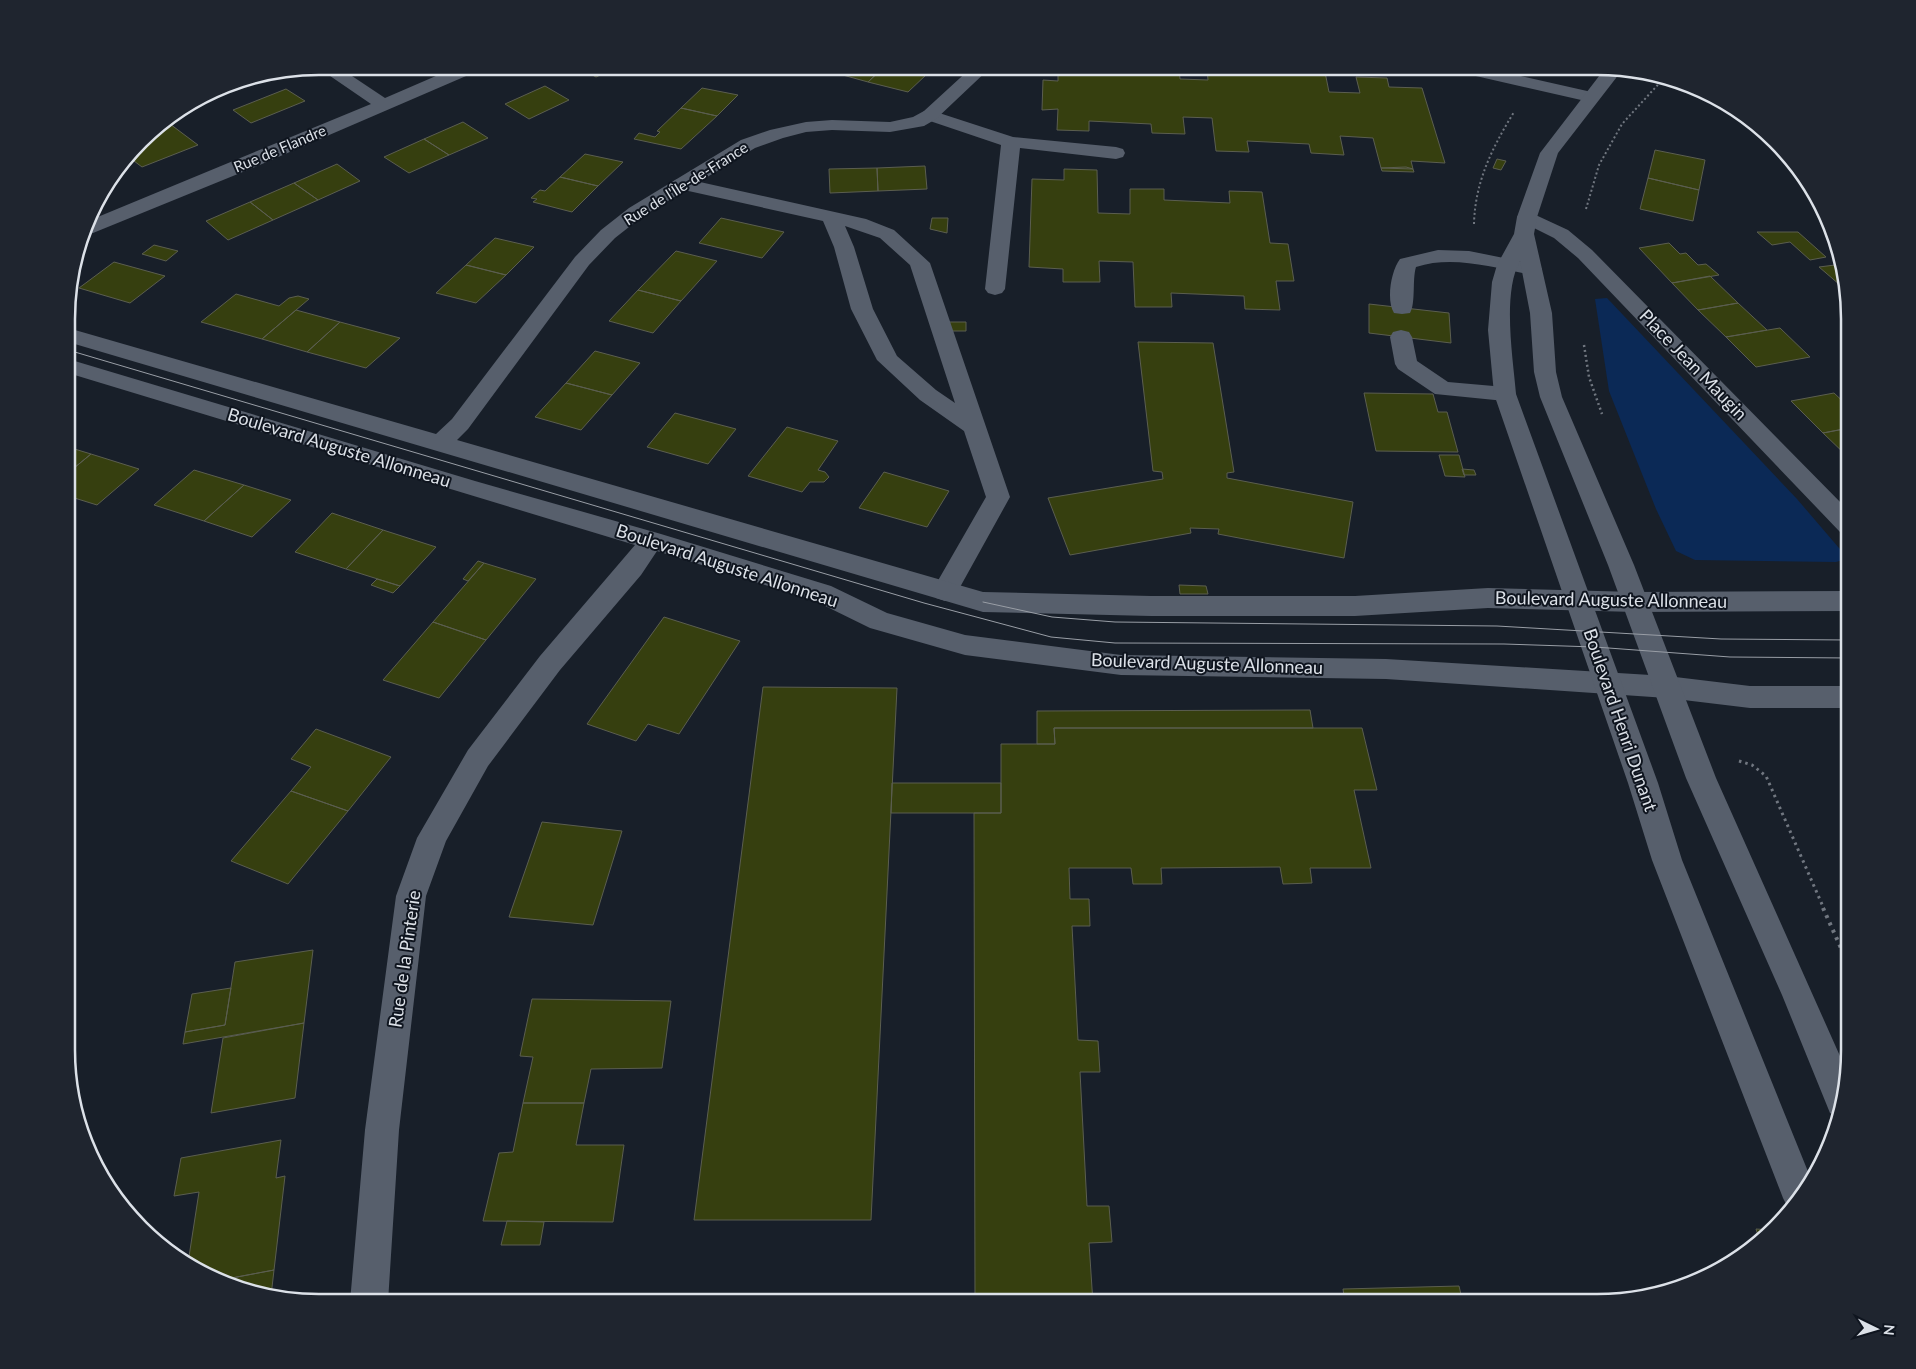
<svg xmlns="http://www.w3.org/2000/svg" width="1916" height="1369" viewBox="0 0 1916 1369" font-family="Lato,sans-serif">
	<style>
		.green { fill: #0b2956 }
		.building { fill: #363f0f; stroke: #5b5e50 }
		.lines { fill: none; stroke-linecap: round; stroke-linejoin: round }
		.path-far3 { stroke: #717780; stroke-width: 2; stroke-dasharray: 2 2.5; stroke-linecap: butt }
		.path-far2 { stroke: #717780; stroke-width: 2.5; stroke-dasharray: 2 3; stroke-linecap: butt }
		.path-far1 { stroke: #717780; stroke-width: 3; stroke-dasharray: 2.5 4; stroke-linecap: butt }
		.path { stroke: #717780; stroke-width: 4; stroke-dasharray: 3 5; stroke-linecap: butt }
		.service { fill: #575f6c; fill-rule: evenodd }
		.minor { fill: #575f6c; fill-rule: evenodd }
		.tertiary { fill: #575f6c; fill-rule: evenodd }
		.tram { stroke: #999ea6; stroke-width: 1 }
		.labels { text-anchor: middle; stroke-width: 4; stroke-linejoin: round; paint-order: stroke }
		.far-street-label { font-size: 15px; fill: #dce1e8; stroke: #0f151f }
		.street-label { font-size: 18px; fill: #dce1e8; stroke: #0f151f }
		.rim { fill: none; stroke: #dce1e8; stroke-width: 2.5 }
	</style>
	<rect width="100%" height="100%" fill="#181f29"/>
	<path class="green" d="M1607,298L1797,499L1845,555L1843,560L1836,562L1695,560L1676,551L1656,509L1609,391L1595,299Z"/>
	<path class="building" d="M576,66H620L596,77Z
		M809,66H839L832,72Z
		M839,66H885L868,82L832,72Z
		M885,66H898L927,74L908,92L868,82Z
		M1058,67H1179L1180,79L1208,80L1207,67L1294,71L1292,67H1324L1329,92L1360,93L1356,77L1387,78L1389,87L1422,88L1445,163L1411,161L1413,169L1381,168L1373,138L1340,136L1344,155L1311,153L1309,144L1247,141L1249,152L1216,151L1212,118L1183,117L1185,134L1152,133L1151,124L1089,121V131L1057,130L1058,109L1042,110L1043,80L1058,81Z
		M258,78L217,94L213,91L222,85Z
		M545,86L569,100L529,119L505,104Z
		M702,88L738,95L717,116L681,108Z
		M286,89L305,101L251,123L233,110Z
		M681,108L717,116L681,149L634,139L639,133L655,137L660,132L657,131Z
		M463,122L488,138L449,155L424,139Z
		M170,124L198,145L142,167L130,158L149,133Z
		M424,139L449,155L409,173L384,157Z
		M1655,150L1705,160L1699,190L1648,178Z
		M585,154L623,162L598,186L560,177Z
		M1497,159L1506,161L1501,170L1493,168Z
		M337,164L360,181L318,200L294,183Z
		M925,166L927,189L878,191L877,168Z
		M1406,167L1413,169L1414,172L1382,171L1381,168Z
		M877,168L878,191L830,193L829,169Z
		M1064,169L1097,170L1098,213L1130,214V189H1164V200L1230,203L1229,191L1262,192L1270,243L1288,244L1294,281H1276L1280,310L1245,309L1244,296L1171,293L1172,307H1135L1133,262L1099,261L1100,282H1063V269L1029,267L1032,179L1064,180Z
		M560,177L598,186L572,212L533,202L537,199L531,198L540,190L545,191Z
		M1648,178L1699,190L1693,221L1640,209Z
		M294,183L318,200L273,220L250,202Z
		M250,202L273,220L228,240L206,221Z
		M721,218L784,232L762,258L699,243Z
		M932,218H948L947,233L930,229Z
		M1757,232H1798L1826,257L1810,260L1790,242L1772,245Z
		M495,238L534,247L506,275L466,265Z
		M1669,243L1680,254L1686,253L1698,265L1706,264L1719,275L1672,283L1639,248Z
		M154,245L178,251L166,261L142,254Z
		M676,251L717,261L681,301L638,290Z
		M114,262L165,276L130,303L79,288Z
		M466,265L506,275L476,303L436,293Z
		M1835,265L1840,269L1844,284L1840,285L1819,267Z
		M1710,276L1738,303L1698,310L1672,283Z
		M638,290L681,301L653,333L609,321Z
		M236,294L279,306L289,298L298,296L309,299L262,339L201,322Z
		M1738,303L1767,330L1726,337L1698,310Z
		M1369,304L1449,313L1451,343L1369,333Z
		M296,310L340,322L307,352L262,339Z
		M340,322L400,338L366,368L307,352Z
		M945,322H966V331H948Z
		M1780,328L1810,357L1756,367L1726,337Z
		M1138,342L1213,343L1234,472L1227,473V478L1353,502L1344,558L1218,534L1219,529L1190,528L1191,533L1070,555L1048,498L1163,479L1162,472L1153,471Z
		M595,351L640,363L612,395L566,383Z
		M566,383L612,395L581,430L535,417Z
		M1364,393L1433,394L1438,412H1447L1458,452L1376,451Z
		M1834,393L1849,407V428L1823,433L1791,401Z
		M675,413L736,429L708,464L647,447Z
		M787,427L838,441L818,470L825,472L829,477L824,482H810L802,492L748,476Z
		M1849,428V458L1823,433Z
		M68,447L91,454L68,473Z
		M91,454L139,469L97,505L68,496V473Z
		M1439,455H1459L1465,477L1445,476Z
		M1462,469L1474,470L1476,475H1464Z
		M194,470L244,485L204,521L154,505Z
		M884,472L949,491L927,527L859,508Z
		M244,485L291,500L252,537L204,521Z
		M332,513L383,530L346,569L295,552Z
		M383,530L436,547L400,586L346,569Z
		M478,561L484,563L468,581L463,579Z
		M484,563L536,579L486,640L433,622Z
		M377,579L400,586L393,593L371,585Z
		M1179,585L1206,586L1208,594H1180Z
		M664,617L740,641L679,734L648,724L636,741L587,724Z
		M433,622L486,640L439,698L383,680Z
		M763,687L897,688L871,1220H694Z
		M1310,710L1313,728H1054L1055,744H1037V711Z
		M1054,728H1362L1377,790H1354L1371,868H1310L1312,883L1283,884L1280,867L1161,868L1162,884H1133L1131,868H1069L1070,899H1089L1090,926H1072L1078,1040L1098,1041L1100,1072H1080L1087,1206H1109L1112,1242L1089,1243L1093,1303L975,1302L974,813H1001V744H1055Z
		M316,729L391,757L348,811L291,791L311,767L291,759Z
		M892,783H1001V813H891Z
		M291,791L348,811L288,884L231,861Z
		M542,822L622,831L593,925L509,917Z
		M313,950L304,1023L183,1044L185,1032L225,1025L235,962Z
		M231,988L225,1025L185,1032L192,994Z
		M532,999L671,1001L662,1068L591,1069L584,1103H523L533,1057L520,1056Z
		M304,1023L295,1098L211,1113L223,1038Z
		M523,1103H584L576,1145H624L613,1222L483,1221L499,1153L513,1152Z
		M281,1140L276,1178L285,1176L274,1270L221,1280L188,1263L199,1192L174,1196L181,1158Z
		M507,1221L544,1222L540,1245H501Z
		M1756,1229L1773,1230L1760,1242Z
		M274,1270L271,1296L237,1289L221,1280Z
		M1459,1286L1463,1303H1345L1343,1289Z"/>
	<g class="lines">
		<path class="path-far3" d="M1586,209L1599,165L1622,124L1665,77
			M1474,224C1475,182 1492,148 1514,112"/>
		<path class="path-far2" d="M1584,345L1589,377L1602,414"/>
		<path class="path-far1" d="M1739,761L1752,765L1766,776L1824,909"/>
		<path class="path" d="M1823,908L1849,966"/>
		<path class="service" d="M930,110L1013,137L1116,147L1123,149L1125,153L1123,157L1116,159L1020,148L1005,289L1002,293L995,295L988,293L985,289L1001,145L924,119L921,115L924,111Z
			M682,178L866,219L894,230L930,263L1010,497L954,598L945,601L936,598L932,591L986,497L964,431L920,400L877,360L851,309L834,247L823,221L675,188L672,184L675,180ZM845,226L880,238L910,265L955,403L936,390L897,356L873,309L854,247Z
			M1438,250L1469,251L1539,265L1542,269L1539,273L1532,275C1494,268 1454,255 1416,267C1412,280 1416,303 1410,313L1402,314L1394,313C1386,300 1391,271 1400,259Z
			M1401,330L1409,332L1412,337L1417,361L1448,382L1505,387L1513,389L1516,394L1513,399L1505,401L1435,394L1398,369L1395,364L1390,337L1393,332Z"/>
		<path class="minor" d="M337,66L385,98L459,66H482L480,70L255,167L93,233L84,235L88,221L371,104L317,67Z
			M972,67H991L936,119L924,126L890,132L832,130L806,132L783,138L755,148L643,216L615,238L589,265L468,429L457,440L983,592L1151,596H1355L1488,588L1635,592L1849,591V611L1635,612L1488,608L1355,616H1151L983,612L68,342V328L436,434L452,419L575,257L601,230L629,208L741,140L770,130L806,122L832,120L890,122L913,117L924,111Z
			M1451,67H1481L1596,93L1599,97L1596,101L1590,102L1454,71Z
			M1788,155L1797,165L1808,182L1798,181L1783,160Z
			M1527,211L1568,230L1592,250L1849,511V535L1840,532L1578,258L1554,238L1520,221L1517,217L1520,213Z
			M68,359L475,481L661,534L831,586L887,613L965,635L1121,655L1386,659L1667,676L1750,686H1849V708H1750L1667,698L1386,679L1121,675L965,655L870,628L813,600L657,551L641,575L560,670L488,766L446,841L426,896L399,1130L388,1302H350L365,1130L396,896L417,838L468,750L540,656L635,545L68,373Z"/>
		<path class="tertiary" d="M1606,67L1623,69L1558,153L1537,217L1534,234L1552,313L1556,372L1562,397L1634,565L1716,778L1848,1074L1839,1117L1830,1113L1782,995L1686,778L1608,565L1540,397L1534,372L1530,313L1520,261C1502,293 1513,358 1516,394L1658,783L1682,860L1811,1179L1797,1204L1790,1212L1783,1198L1652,860L1628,783L1494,394L1488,330L1492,282L1497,265L1514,234L1517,217L1540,153Z"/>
		<path class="tram" d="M68,350L924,603L1051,637L1115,643L1504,644L1595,647L1730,657L1849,658
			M983,602L1052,617L1115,622L1497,626L1721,639L1849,640"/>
	</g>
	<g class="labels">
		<g class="far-street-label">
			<text transform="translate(280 149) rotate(-23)" y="5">Rue de Flandre</text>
			<text transform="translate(686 184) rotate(-32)" y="5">Rue de l'Île-de-France</text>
		</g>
		<g class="street-label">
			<text transform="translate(1693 365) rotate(46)" y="6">Place Jean Maugin</text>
			<text transform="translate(339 448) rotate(17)" y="6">Boulevard Auguste Allonneau</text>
			<text transform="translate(727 566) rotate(18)" y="6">Boulevard Auguste Allonneau</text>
			<text transform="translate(1611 600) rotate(1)" y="6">Boulevard Auguste Allonneau</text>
			<text transform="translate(1207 664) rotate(2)" y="6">Boulevard Auguste Allonneau</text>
			<text transform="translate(1620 720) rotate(71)" y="6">Boulevard Henri Dunant</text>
			<text transform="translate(405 959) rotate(-82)" y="6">Rue de la Pinterie</text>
		</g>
	</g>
	<path d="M0 0H1916V1369H0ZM319 75H1597A244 244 0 0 1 1841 319V1050A244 244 0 0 1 1597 1294H319A244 244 0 0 1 75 1050V319A244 244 0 0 1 319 75Z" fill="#1f252f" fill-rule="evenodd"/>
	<path class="rim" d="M319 75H1597A244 244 0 0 1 1841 319V1050A244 244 0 0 1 1597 1294H319A244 244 0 0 1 75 1050V319A244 244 0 0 1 319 75Z"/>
	<g transform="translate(1876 1329) rotate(95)" stroke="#0f151f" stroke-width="4" paint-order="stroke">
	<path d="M0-4L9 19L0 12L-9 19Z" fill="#dce1e8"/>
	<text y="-8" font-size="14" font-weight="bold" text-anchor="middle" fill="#dce1e8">N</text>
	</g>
</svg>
